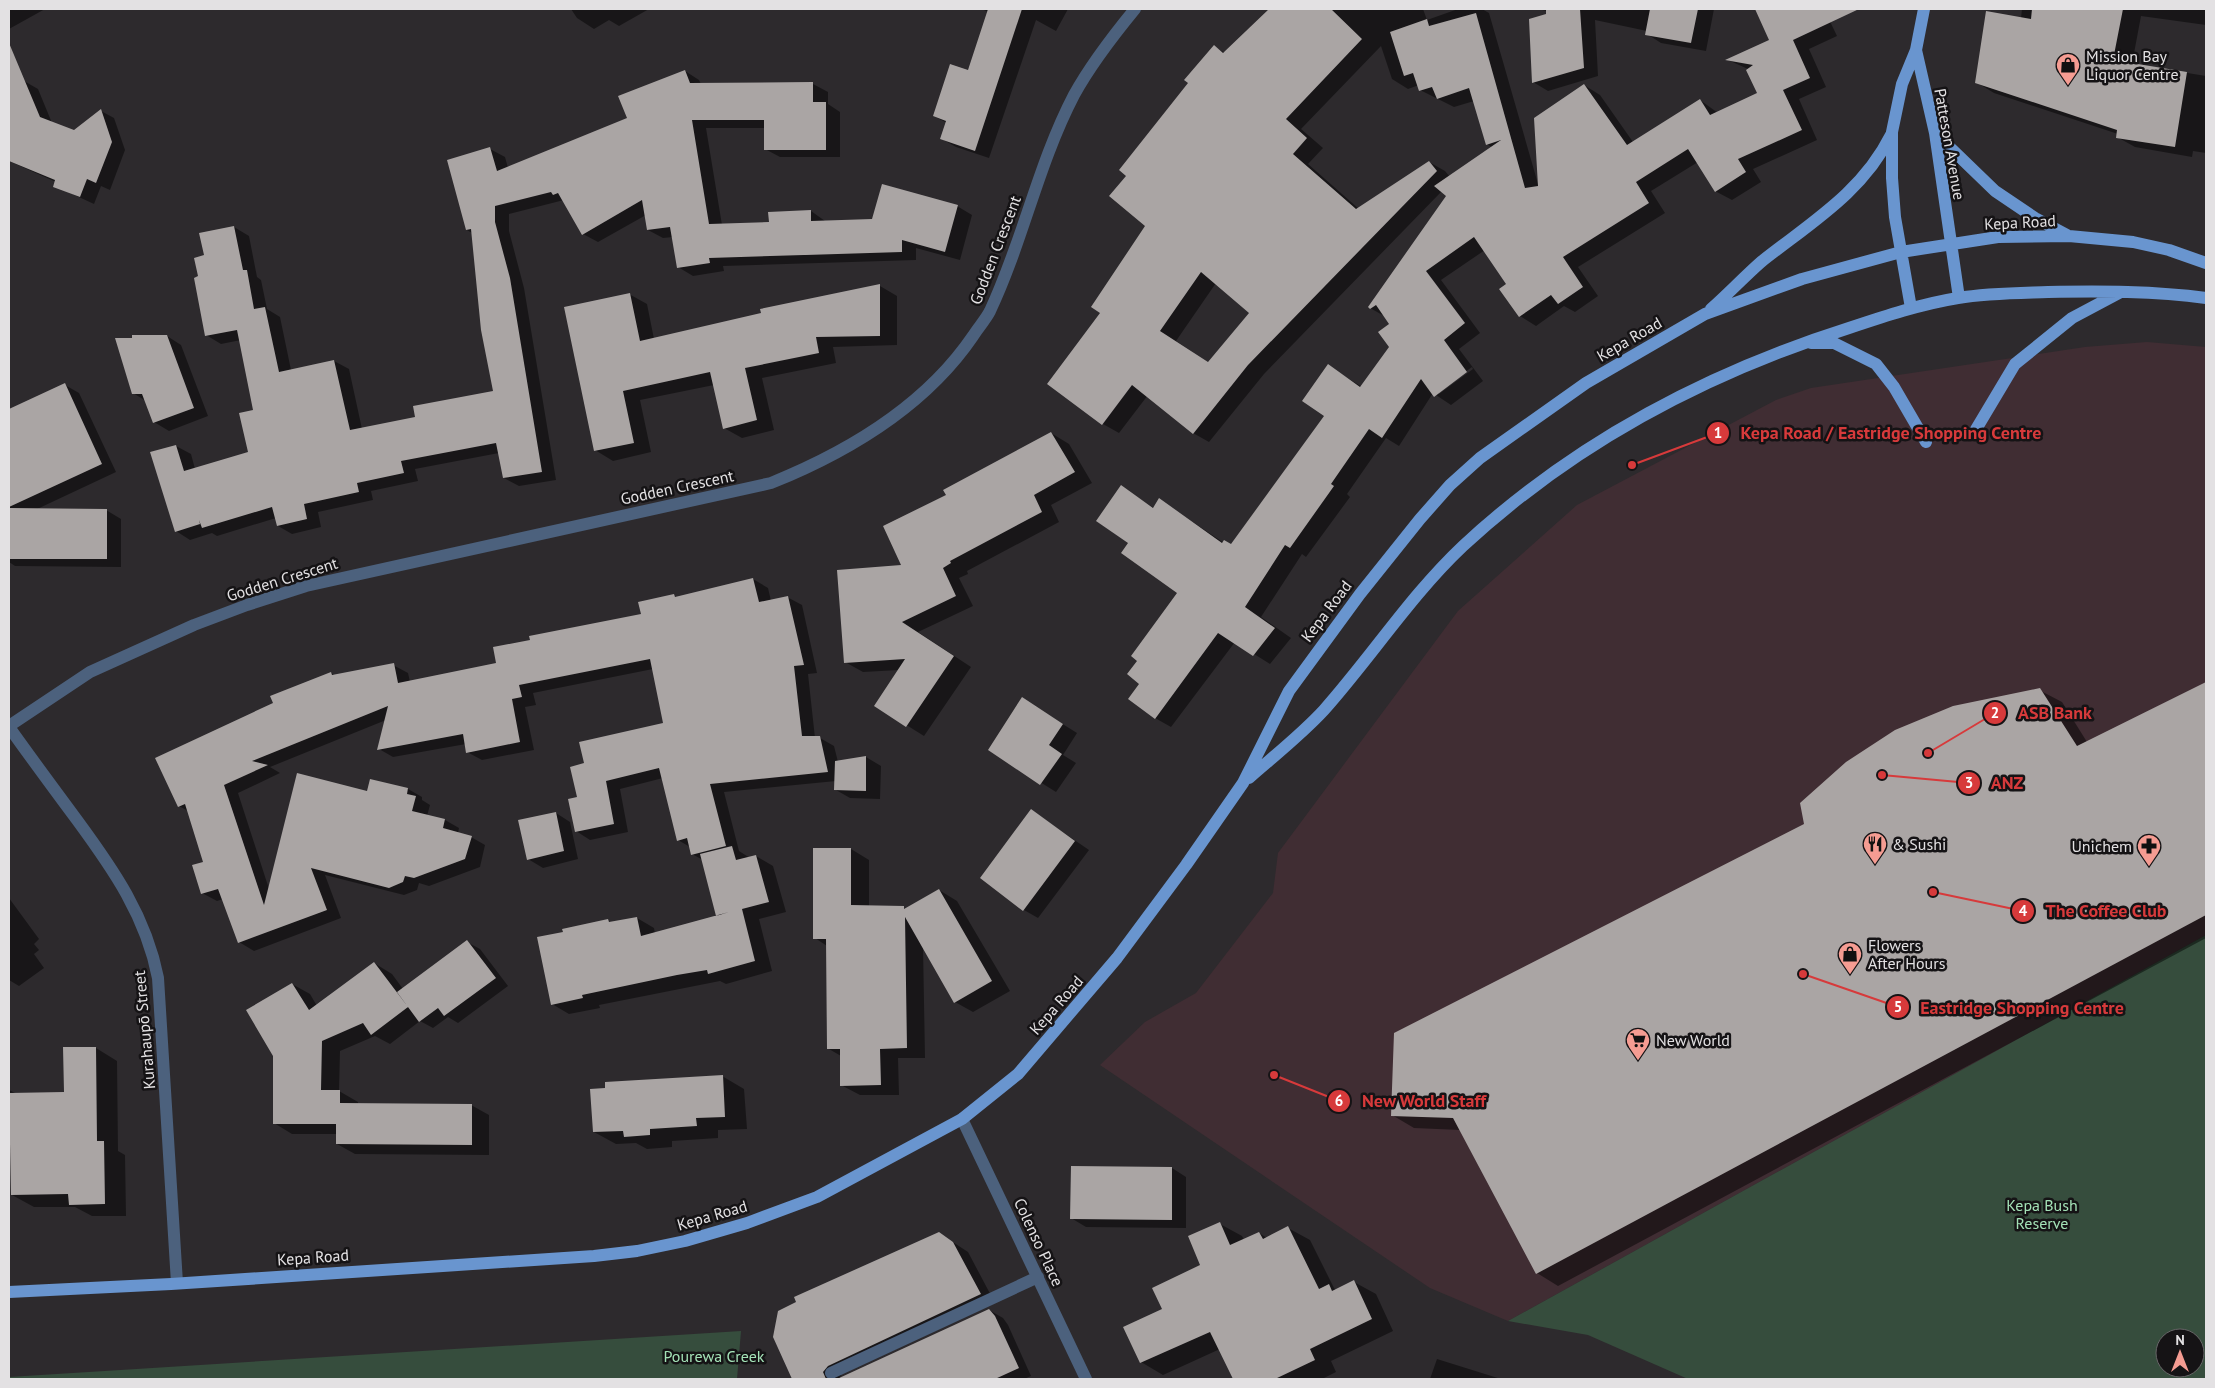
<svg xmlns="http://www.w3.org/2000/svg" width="2215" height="1388" viewBox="0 0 2215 1388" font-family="'PT Sans',sans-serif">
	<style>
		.commercial { fill: #402d33 }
		.green { fill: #364d3d; fill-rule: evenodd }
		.shadow { fill: #0007; fill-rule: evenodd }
		.building { fill: #aaa5a4; fill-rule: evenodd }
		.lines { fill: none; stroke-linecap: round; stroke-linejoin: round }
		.minor { stroke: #4c617d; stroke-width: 12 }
		.major { stroke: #6995cf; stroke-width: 12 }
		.labels { text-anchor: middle; stroke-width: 5; stroke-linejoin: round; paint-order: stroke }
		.poi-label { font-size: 16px; fill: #e3e1e3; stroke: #151315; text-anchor: start }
		.street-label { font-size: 16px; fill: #e3e1e3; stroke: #151315 }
		.park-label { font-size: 16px; fill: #a4e2b7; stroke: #151315 }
		.leader { fill: none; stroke: #d73a3b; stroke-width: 2 }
		.callout-dot { fill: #d73a3b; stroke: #151315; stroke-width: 2 }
		.mark-label { font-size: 15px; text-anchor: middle; font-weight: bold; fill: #fff }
		.callout-label { font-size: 18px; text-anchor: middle; font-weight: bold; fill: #d73a3b; stroke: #151315; stroke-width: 5; stroke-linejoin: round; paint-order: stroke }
	</style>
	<rect width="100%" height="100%" fill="#2d2a2d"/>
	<path class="commercial" d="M2147,342L2206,347V935L1508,1321L1430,1288L1100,1065L1145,1022L1196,993L1273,893L1278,853L1458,611L1577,505L1776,400L1811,388L2085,347Z"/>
	<path class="green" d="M2206,935V1379H1688L1588,1335L1508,1321ZM2165,1338H2195V1368H2165Z
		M741,1331L737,1379H9V1377Z"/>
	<path class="shadow" d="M9,9H45L9,29Z
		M571,9H649L619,26L609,20L594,29L577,18Z
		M982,9H1068L1056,31L1036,20L989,158L956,147L942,139L947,123L934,116L969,71L988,12Z
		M1271,9H1423L1427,20L1458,9H1482L1489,13L1538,184L1584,85L1600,95L1633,142L1700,100L1718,113L1759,94L1748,69L1728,60L1770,41L1756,9H1824L1837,36L1809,49L1826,87L1799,99L1817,140L1753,169L1761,182L1732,200L1715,191L1698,162L1651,191L1665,213L1578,267L1598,296L1575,312L1564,306L1536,326L1520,316L1508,284L1485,250L1441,280L1480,333L1459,349L1483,381L1451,405L1433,393L1399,446L1386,438L1347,494L1350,497L1306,557L1302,554L1261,617L1291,638L1270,664L1235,642L1171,727L1155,718L1141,683L1179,592L1129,543L1121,487L1154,508L1160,500L1224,543L1231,545L1325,415L1328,366L1362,387L1390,346L1391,325L1386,317L1370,308L1447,195L1442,191L1264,374L1209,442L1193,433L1148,395L1119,433L1103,424L1102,313L1147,225L1128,176L1215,47L1225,53ZM1381,46L1392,79L1408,89L1419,85L1420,90L1454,107L1474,101L1487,144L1493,148L1450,177L1445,171L1429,162L1359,209L1308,164L1323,148L1301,129ZM1216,283L1250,312L1209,363L1176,341ZM1472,367L1473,369L1439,394V391Z
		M1537,9H1714L1706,51L1661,43L1647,34V31L1595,20L1598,76L1548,91L1533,82L1547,15V11Z
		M2022,9H2206V25L2141,16L2132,64L2206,76V153L2193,151L2192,157L2135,147L2117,137L2118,134L1994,93L1976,82L2021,18Z
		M685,71L699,80L701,84H813L828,92V104L840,112V157H780L765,149V128H706L722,225L770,223L811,211L825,221L873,220L957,206L972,215L960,260L916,248V260L723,266L724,271L693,276L678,267L673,237L663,238L648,230L646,215L598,242L583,234L564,200L509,214V231L524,288L556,480L519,486L504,478L499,453L415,469L418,481L371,491L373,500L318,512L321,527L292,534L278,526L276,518L217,536L212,533L190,540L176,531V446L191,454L195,469L250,453L254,411L241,340L221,344L206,335L199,277L205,256L234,227L249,236L257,277L261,280L267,309L280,317L291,370L334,361L349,369L362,429L416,418L495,392L472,233L467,230L490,149L505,157L508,168L628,119Z
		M24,81L38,89L52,123L74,131L101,111L114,118L125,150L110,190L101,186L94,204L55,186L56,182L9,161V88Z
		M880,286L897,296V345L833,347L836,363L762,378L774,430L742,438L724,428L714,385L640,400L651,452L613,461L595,450L629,294L647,304L654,339Z
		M167,336L181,345L208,416L169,431L154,422L146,401L133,393Z
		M65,385L79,393L116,472L35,510H106L121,519V567L15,566L9,562V411Z
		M1051,433L1069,444L1092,483L1051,505L1059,522L967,571L968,574L959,578L973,606L918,632L971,667L924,736L876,706L899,670L863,672L845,662L948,496Z
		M753,579L768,588L771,601L787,597L802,605L817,673L808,674L815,738H820L834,746L838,762L866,757L881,766L880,799L850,798L836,790V781L724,792L739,851L750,858L756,856L773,866L786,912L759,919L772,971L726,984L720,981L599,1005L600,1008L569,1014L552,1004L564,933L608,921L612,923L637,918L654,928L655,934L720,916L703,860L692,854L690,847L678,840L663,778L620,789L628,832L590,840L576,831L578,798L585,764L664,723L653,669L533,693L536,705L525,707L534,750L482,760L467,752L466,744L393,757L379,749L386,720L270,767L280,773L238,793L269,889L368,793L371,781L408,789L422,797V800L430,805L427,816L445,820L459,828L458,833L471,837L485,845L480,867L429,886L419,883L417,890L404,895L325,875L341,918L254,951L239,942L223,899L217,901L202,893L204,863L188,811L179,806L275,703L331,673L336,676L393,665L408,673L410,682L498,664L642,615L674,596L677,598Z
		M2206,683V938L1558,1286L1537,1273L1460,1130L1414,1128L1392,1115L1806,824L2039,690L2062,702L2087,742Z
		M1037,708L1077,733L1063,755L1076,763L1056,792L989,750Z
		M1032,811L1089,850L1038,918L1024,910Z
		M556,813L570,822L578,859L543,868L528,859Z
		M851,849L869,860V907L907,909L939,890L957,901L1010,991L973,1012L955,1002L923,946L925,1058H898L899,1095H860L841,1085V1056L829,1049L827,946L815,938Z
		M9,898L39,939L34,944L39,950L34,954L44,968L19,986L9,980Z
		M467,942L480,949L508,986L458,1023L448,1017L433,1028L420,1021L390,1044L375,1036L340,1051L339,1091L358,1102V1105H471L489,1115V1155L355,1154L337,1144V1134H292L274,1123L292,984L310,994L317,1006L374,963L392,974L403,989Z
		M96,1048L117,1061L118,1151L125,1155L126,1216H92L75,1207H34L12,1195L11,1151L9,1150V1090L17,1094H65Z
		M722,1076L744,1089L747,1129L718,1130V1138L672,1141V1147L647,1149L636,1143L616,1144L594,1132Z
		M1172,1168L1186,1177V1228L1086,1227L1071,1218Z
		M1220,1224L1242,1236L1244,1240L1259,1233L1267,1238L1288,1228L1310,1240L1334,1288L1336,1290L1354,1282L1376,1294L1393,1331L1331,1361L1336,1372L1322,1379H1242L1229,1369L1220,1349L1163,1375L1141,1362L1164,1310L1201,1266Z
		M939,1233L968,1252L995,1303L842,1374L839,1379L844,1377L847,1379H813L811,1374Z
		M989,1310L1003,1318L1008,1325L1031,1376L1024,1379H863L859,1370Z
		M1437,1359L1501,1379H1430Z"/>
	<path class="building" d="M988,9H1022L975,151L940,139L946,121L933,116L950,64L968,70Z
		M1269,9H1331L1362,39L1286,119L1307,138L1293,154L1356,209L1429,161L1437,171L1248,365L1193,434L1132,385L1102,425L1047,384L1100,313L1091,307L1145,226L1109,196L1126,176L1119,170L1188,83L1184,80L1214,45L1223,53ZM1201,272L1249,313L1208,362L1160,331Z
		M1546,9H1580L1584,68L1532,83L1529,19L1546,14Z
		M1650,9H1698L1691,43L1645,35Z
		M1755,9H1859L1793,40L1810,78L1783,90L1802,130L1738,159L1746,172L1715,192L1688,149L1636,182L1649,203L1563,257L1583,287L1558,304L1551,295L1519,317L1499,289L1506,284L1474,237L1426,271L1465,323L1444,340L1467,372L1434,397L1421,379L1382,438L1369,429L1331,484L1334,486L1290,548L1285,545L1245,607L1275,628L1253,656L1218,633L1155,719L1128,699L1139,684L1127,674L1137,661L1131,656L1177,593L1121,553L1128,543L1096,521L1121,485L1153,508L1159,498L1222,543L1224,540L1231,544L1324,416L1302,401L1328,364L1360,387L1389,347L1378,332L1389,324L1376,305L1370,309L1368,307L1446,196L1434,186L1501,140L1486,145L1469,88L1437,99L1432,87L1419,91L1413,73L1404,76L1390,32L1427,19L1429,26L1476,13L1525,188L1538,186L1534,118L1584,84L1627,145L1700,99L1710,115L1757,93L1746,70L1753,65L1725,60L1769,40Z
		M2032,9H2123L2113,60L2187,72L2175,147L2116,138L2117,130L1975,83L1986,11L2031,19Z
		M9,43L40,117L74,130L101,109L112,142L96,183L87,179L80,197L53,187L55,180L9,161Z
		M685,70L690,83L813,82V102H826V150H764V120H692L709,224L769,222L768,212L811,210V221L872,219L882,184L958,205L945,252L902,240V252L709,258L710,263L677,268L670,227L647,230L642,200L582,235L558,193L553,195L551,192L495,206V222L510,278L542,472L503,478L496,443L401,461L404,473L357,483L359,492L304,504L307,519L277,526L272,507L202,528L199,520L200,524L175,532L150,452L176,445L184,471L248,452L239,413L253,410L237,330L205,336L194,278L198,276L194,258L204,255L199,233L234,226L243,270H247L254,309L265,307L279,372L334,360L350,430L415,417L413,406L493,391L481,330L471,229L466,230L447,160L490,147L497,171L627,118L618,96Z
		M880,284V336L816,337L819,353L745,368L757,420L723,429L710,372L623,391L634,443L594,451L564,307L630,293L640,341L761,313L760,309Z
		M132,335H167L194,408L153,423L142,394H132L115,338H132Z
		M65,383L102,464L9,507V409Z
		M1051,432L1075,472L1034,495L1042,512L950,561L951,563L943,568L956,596L902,622L954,656L906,727L874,706L905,659L844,663L837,570L901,565L883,526L946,495L943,490Z
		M9,508L107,509V559H9Z
		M753,578L759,602L788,596L804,665L794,666L802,736H820L828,772L710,784L726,846L691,855L687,838L677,841L659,768L606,781L614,824L575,832L568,799L577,797L570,767L584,763L579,742L663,723L650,659L519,685L522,697L512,699L520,742L466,753L463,734L377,750L388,706L252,761L268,765L224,785L264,905L297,773L367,791L370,779L408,788L407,794L416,796L412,811L445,819L443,828L472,836L465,859L414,878L405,876L403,882L389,888L311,868L327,910L238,943L218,889L201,894L192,865L203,862L185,804L178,807L155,758L273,703L270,696L331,672L332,675L394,663L398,683L496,663L493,647L530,640L529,636L641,614L638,602L674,594L675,597Z
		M2206,682V915L1536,1274L1453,1118L1391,1116L1394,1033L1804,824L1800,803L1846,762L1895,730L1953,706L2040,688L2077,746Z
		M1022,697L1063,724L1049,745L1062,754L1040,785L988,750Z
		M866,756V791L834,790L835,761Z
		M1031,809L1075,841L1023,911L980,878Z
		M556,812L564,851L527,860L518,820Z
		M732,846L736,860L756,855L769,902L742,909L755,961L708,974L707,970L677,975L582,995L583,998L551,1005L537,937L563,932L562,929L608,919L609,922L637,917L641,936L729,912L716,916L700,854Z
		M813,848H851V905L904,906V909L939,889L992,981L954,1003L905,917L907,1048L880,1049L881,1085L840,1086V1049H827L826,939H813Z
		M467,940L496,978L444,1016L438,1008L419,1022L397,992Z
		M374,962L408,1007L371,1035L363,1023L322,1041L321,1090H340V1103L472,1104V1145L336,1144V1124H273V1056L246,1010L292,983L309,1010Z
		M63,1047H96L97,1141H104L105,1204L69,1205L68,1194L11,1195L9,1093L64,1092Z
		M723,1075L725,1117L696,1118L697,1126L650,1129V1135L624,1137L623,1131L593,1132L590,1089L605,1088V1082Z
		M1071,1166L1172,1167V1220L1070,1219Z
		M1220,1222L1230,1245L1259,1232L1263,1239L1288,1226L1319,1289L1329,1284L1332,1291L1354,1280L1372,1319L1310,1349L1315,1360L1275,1379H1233L1210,1332L1140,1363L1123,1327L1162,1309L1152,1288L1200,1265L1188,1236Z
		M939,1232L953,1242L981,1294L828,1366L823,1372L826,1379H792L773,1337L778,1311L796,1302L794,1297Z
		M989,1309L995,1316L1019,1368L995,1379H837Z"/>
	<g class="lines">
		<path class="minor" d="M9,726L90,672L194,625L247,605L306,586L771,483C848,452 926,405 973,336C978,328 986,319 990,311C1023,241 1038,164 1074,95C1091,64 1112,37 1135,9
			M9,727C31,758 54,789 77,820C113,869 146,916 158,978L177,1283
			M962,1119L1086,1379
			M831,1373L1038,1277"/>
		<path class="major" d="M1916,50L1935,133L1959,298
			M1935,133L1995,191L2035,218L2067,235
			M1911,308L1895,217L1892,178V132L1902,84L1916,50L1924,9
			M1711,309C1728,294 1744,277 1761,262C1810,223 1862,193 1891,135
			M1811,343H1834L1876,364L1894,387L1926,442
			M1975,431L2015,364L2072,318L2119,293
			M1249,778C1274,756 1302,734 1324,710C1372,656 1411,595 1463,546C1573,444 1707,373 1849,328C1885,316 1921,304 1958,298C1988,293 2018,293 2048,292C2101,291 2154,291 2206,298
			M9,1292L171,1284L594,1256L637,1251L685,1241L747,1223L817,1197L962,1119L1018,1074L1117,958L1186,865L1243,783L1289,691L1360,594L1420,519L1450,485L1480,458L1586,383L1705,314L1802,279L1901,252L1998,237L2069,236L2133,242L2169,250L2206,263"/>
	</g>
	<defs>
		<g id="shop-pin" transform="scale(1.25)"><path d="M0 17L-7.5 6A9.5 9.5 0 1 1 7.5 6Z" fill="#f59c92" stroke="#151315"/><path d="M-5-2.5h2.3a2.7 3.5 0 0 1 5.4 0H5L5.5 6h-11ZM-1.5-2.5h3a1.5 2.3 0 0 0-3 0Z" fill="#111"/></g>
		<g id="restaurant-pin" transform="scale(1.25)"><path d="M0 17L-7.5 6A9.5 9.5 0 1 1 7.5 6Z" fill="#f59c92" stroke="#151315"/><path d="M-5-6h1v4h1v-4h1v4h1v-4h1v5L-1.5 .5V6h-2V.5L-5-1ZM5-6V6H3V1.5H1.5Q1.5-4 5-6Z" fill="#111"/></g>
		<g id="pharmacy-pin" transform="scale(1.25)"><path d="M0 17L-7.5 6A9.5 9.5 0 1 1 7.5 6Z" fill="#f59c92" stroke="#151315"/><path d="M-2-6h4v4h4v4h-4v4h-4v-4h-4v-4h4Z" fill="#111"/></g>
		<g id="supermarket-pin" transform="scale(1.25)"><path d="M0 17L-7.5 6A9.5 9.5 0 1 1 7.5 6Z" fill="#f59c92" stroke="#151315"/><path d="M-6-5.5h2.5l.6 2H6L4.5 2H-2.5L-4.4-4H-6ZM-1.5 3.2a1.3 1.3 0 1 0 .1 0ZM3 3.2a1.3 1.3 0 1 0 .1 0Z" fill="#111"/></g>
	</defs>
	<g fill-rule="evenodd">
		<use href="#shop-pin" x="2068" y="65"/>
		<use href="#restaurant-pin" x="1875" y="844"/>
		<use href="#pharmacy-pin" x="2149" y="846"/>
		<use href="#shop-pin" x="1850" y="954"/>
		<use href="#supermarket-pin" x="1638" y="1040"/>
	</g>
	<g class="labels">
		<g class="poi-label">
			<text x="2086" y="62">Mission Bay<tspan x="2086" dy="18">Liquor Centre</tspan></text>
			<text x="1892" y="850">&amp; Sushi</text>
			<text x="2132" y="852" text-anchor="end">Unichem</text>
			<text x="1868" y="951">Flowers<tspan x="1868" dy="18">After Hours</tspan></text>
			<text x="1656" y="1046">New World</text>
		</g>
		<g class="street-label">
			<text transform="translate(1950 144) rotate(80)" y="6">Patteson Avenue</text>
			<text transform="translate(2020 222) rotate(-3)" y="6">Kepa Road</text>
			<text transform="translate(995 250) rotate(-69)" y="6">Godden Crescent</text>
			<text transform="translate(1629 339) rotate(-30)" y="6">Kepa Road</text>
			<text transform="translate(677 487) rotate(-12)" y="6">Godden Crescent</text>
			<text transform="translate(282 579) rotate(-17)" y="6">Godden Crescent</text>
			<text transform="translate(1326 611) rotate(-53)" y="6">Kepa Road</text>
			<text transform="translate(1056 1005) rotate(-49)" y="6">Kepa Road</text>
			<text transform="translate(144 1030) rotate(-95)" y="6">Kurahaupō Street</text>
			<text transform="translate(712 1215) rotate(-16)" y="6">Kepa Road</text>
			<text transform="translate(1039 1242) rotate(65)" y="6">Colenso Place</text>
			<text transform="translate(313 1257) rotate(-4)" y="6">Kepa Road</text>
		</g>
		<g class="park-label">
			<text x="2042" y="1211">Kepa Bush<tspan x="2042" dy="18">Reserve</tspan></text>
			<text x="714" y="1362">Pourewa Creek</text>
		</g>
	</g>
	<path class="leader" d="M1632 465L1718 433M1928 753L1995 713M1882 775L1969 783M1933 892L2023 911M1803 974L1898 1007M1274 1075L1339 1101"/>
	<g class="callout-dot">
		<circle cx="1632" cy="465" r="5"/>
		<circle cx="1928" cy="753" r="5"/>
		<circle cx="1882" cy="775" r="5"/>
		<circle cx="1933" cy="892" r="5"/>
		<circle cx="1803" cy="974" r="5"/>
		<circle cx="1274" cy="1075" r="5"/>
		<circle cx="1718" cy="433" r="12"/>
		<circle cx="1995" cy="713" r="12"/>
		<circle cx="1969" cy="783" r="12"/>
		<circle cx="2023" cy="911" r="12"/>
		<circle cx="1898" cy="1007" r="12"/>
		<circle cx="1339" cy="1101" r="12"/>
	</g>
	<g class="mark-label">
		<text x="1718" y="438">1</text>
		<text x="1995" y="718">2</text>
		<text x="1969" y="788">3</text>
		<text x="2023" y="916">4</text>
		<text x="1898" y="1012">5</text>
		<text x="1339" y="1106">6</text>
	</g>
	<g class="callout-label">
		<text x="1891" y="439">Kepa Road / Eastridge Shopping Centre</text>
		<text x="2055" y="719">ASB Bank</text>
		<text x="2007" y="789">ANZ</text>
		<text x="2106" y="917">The Coffee Club</text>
		<text x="2022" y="1014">Eastridge Shopping Centre</text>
		<text x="1424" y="1107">New World Staff</text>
	</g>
	<rect width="2215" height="1388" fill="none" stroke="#e3e1e3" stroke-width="20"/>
	<g transform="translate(2180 1353)"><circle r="24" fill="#151315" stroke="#676567"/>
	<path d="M0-4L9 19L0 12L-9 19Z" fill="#f59c92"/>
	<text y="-8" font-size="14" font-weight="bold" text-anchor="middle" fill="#e3e1e3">N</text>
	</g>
</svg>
